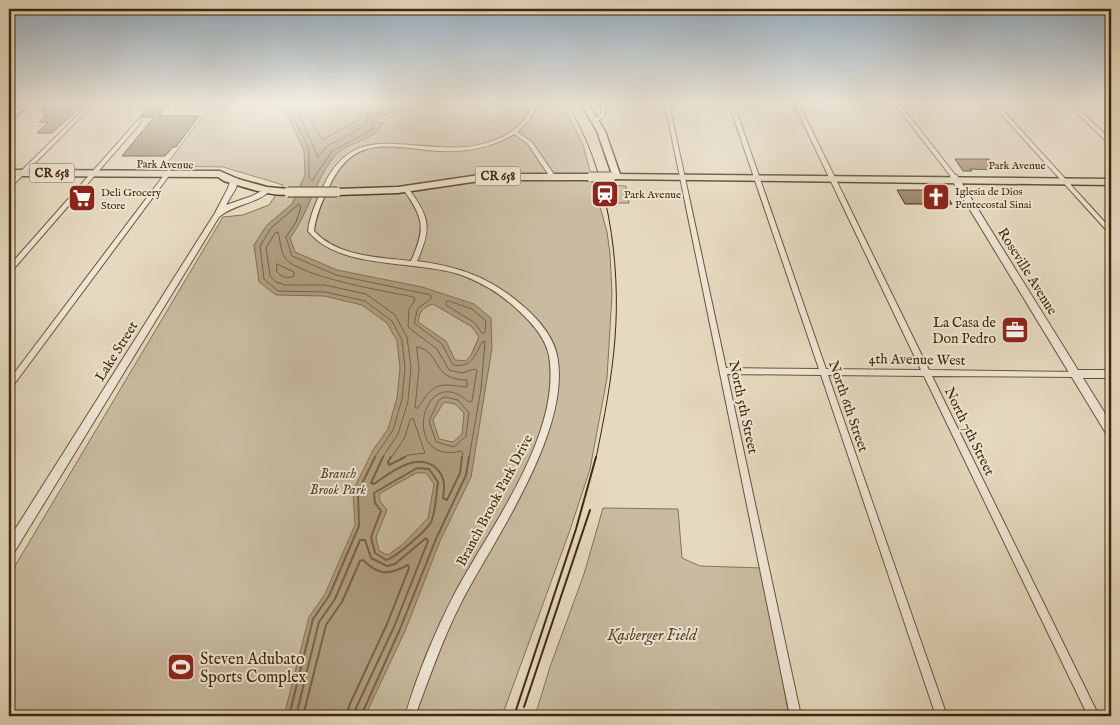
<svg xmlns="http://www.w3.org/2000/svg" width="1120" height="725" viewBox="0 0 1120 725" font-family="'IM FELL English',serif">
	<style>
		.green { fill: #c9bba0; stroke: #867254 }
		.water { fill: #ae9d80; stroke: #836e50; fill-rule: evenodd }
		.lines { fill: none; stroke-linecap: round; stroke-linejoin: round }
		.shore-far1 { stroke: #786244; stroke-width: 1 }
		.shore { stroke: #786244; stroke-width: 2 }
		.building { fill: #978467; stroke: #422807 }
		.minor-casing { stroke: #6b5435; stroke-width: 2 }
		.tertiary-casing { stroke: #6b5435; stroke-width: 2 }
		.secondary-casing { stroke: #422807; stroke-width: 3 }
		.primary-casing { stroke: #422807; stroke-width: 3 }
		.minor { fill: #eee6d5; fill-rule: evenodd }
		.tertiary { fill: #eee6d5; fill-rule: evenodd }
		.secondary { fill: #eee6d5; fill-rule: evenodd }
		.primary { fill: #e5d9bf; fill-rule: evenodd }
		.tram-far1 { stroke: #422807; stroke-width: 1 }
		.tram { stroke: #422807; stroke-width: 2 }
		.primary-bridge-casing { stroke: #422807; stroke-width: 11; stroke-linecap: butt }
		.primary-bridge { stroke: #e5d9bf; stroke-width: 9 }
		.labels { text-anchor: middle; stroke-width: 4; stroke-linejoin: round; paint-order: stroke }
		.far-street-label { font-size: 11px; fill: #422807; stroke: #eee6d5 }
		.far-poi-label { font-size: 11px; fill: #422807; stroke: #eee6d5; text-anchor: start }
		.shield { fill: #eee6d5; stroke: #766145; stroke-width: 1 }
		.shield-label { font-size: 12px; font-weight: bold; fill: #422807 }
		.street-label { font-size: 14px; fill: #422807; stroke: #eee6d5 }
		.poi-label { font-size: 14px; fill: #422807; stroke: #eee6d5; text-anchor: end }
		.park-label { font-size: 14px; font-style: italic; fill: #5d4526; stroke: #eee6d5 }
		.near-park-label { font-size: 16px; font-style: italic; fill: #5d4526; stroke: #eee6d5 }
		.near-poi-label { font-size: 16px; fill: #422807; stroke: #eee6d5; text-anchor: start }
	</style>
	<rect width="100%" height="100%" fill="#e5d9bf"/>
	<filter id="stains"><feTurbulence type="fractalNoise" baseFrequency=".004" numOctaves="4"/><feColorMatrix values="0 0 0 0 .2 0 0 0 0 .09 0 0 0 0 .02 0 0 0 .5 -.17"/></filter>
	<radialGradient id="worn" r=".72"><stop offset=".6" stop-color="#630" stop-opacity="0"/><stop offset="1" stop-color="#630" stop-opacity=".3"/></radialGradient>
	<path class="green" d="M212,104H563L583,145L607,232L610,254L612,294L607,378L590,469L570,530L502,716H9V576L223,217L243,215L269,205L283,185L223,167L165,166Z
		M613,185L626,186L629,203H617Z
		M603,508L678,509L682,558L700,566L762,568L789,716H535L550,667L584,574Z"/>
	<path class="water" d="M291,104H398L396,112L378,117L376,122L383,123C375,142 346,141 334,157C314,181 309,213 290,238L295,252L337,270L422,287L474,304L491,318L492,348L471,477L440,541L405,631L365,716H284L309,617L325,594L355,525L353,491L373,450L388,429L397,398L400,368L397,341L387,323L362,305L324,296L276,295L259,282L254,245L267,225L292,204L305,175L304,151L286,113ZM433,304L472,327L479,337L471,355L466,361L455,360L446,341L418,322C420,311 422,308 433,304ZM444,402L455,404L464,413L462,434L453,442L439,439L433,420ZM416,473H426L434,484L428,518L402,545L388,555L379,551L376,537L387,510L380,501L379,494Z"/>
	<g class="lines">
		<path class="shore-far1" d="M295,104L292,114L309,149V178L312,181L332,151L370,131L374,127L372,120L374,114L391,108L393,104
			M301,104L299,114L318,157L327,146L365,126L369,111L380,104
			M309,104L308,114L322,140L357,121L364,104
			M277,264L294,272V276C287,279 282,277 277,272Z
			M449,301L472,309L486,321L485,333H482L475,323L446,305V302Z
			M417,347C442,351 430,380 467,380V387C438,384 435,381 418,408H415L419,369Z
			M445,397L458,400L469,413L466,436L454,447L436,442L429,421L439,400Z
			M374,458L393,430L402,399L405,368L402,340L392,321L365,301L325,292L278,291L264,279L260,246L271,228L299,204L301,207L296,222L286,237L292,256L336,275L431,295V299L418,308L414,323L442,344L453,365C471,368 475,356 482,342L485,341L481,389L469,458
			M382,458L398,434L408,401L411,367L407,337L395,315L366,294L325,285H285L276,282L270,276L266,248L275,233L278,232C280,240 281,252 285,258C299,277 389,292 414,297L415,300L409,309L408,327L437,349L449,370L462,373L474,369L477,370L472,401L469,402C421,359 400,467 461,451L463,453L462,458
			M391,458L405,437L410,420L413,418L425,453L409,455L402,458"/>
		<path class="shore" d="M383,457L371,483L374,484C390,473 418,450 437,469C445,477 445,487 443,498L447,500L460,473L462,457
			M391,457L388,462L389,465L405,457
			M417,468L429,469L438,482C436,494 436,511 431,522C427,530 395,558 386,560L375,553L371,537L381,511L375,503L374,493Z
			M289,716L313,619L329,596L359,526L358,492L375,457
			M296,716L319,622L335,599L360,540H365L371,558L387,566L395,564L426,538L428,541L394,627L355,710L354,716
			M303,716L326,625L342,602L360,561L363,560C379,576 389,575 408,565L409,568L387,624L349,706L347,716
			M361,716L400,629L436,539L466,475L469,457"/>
	</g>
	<path class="building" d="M44,104H84L52,133H37L48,122H39L45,117L42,107Z
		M152,104H169L159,116H199L176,147H173L165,156H122L154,117H140Z
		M955,159H989L998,170L970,169L972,171H963Z
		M897,190H943L952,204H905Z"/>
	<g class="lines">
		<g class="minor-casing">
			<path id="minor" d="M89,104H94L11,187L9,188V183Z
				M532,104H537C534,116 526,124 517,132L532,142L555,176L554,177H550L528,144L514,134C492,148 466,152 440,151C391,148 354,132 329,187C322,201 316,215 314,231C338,257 378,257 411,261C426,228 424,218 403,189L406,187L408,188C430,217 432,228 417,261C460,267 490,277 523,306C537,318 553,336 557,355C572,428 497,535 464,597C444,635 430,676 415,716H405C417,675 436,629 456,591C491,526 562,433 549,356C546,338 531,322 518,310C502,295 485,284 464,276C419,259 339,271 308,231C310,215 317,200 324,185C350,130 390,145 439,147C463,149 488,146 509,133C520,126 529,117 532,104Z
				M601,104H605V116L596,122H592V120L601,115Z
				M665,104H669L726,368L819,369L729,104H734L826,369L921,370L794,104H799L929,370L1079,372L1080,374L1079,376L1076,377L932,376L1099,716H1088L924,376L828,375L947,716H936L821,375L727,374L801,716H790Z
				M895,104H900L956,176V178H952Z
				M992,104H997L1111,229V234L1109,233Z
				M1068,104H1073L1111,140V145L1109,144Z
				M138,120L142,121L11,272H9V266Z
				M169,170L171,171V173L12,387L9,388V380L167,171Z"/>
		</g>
		<g class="tertiary-casing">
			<path id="tertiary" d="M951,175H957L958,177L1078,370H1111V378H1083L1111,423V437L1107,435L950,177Z
				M231,178H237L238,180L236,188L226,205L252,196L267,188L271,190C257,204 234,204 219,217L13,554L9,556V539L215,213L228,188Z"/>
		</g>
		<g class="secondary-casing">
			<path id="secondary" d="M22,104H30L9,122V116Z
				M581,104H588L605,131L621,177L620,179H614L613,177L597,131Z"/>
		</g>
		<g class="primary-casing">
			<path id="primary" d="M9,170L220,171L238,179L267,187L288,189L293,192C282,201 238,185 224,181L218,177L9,176Z
				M486,174H591L596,177L591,180H486L398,193L337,195L332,192L337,189L398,187Z
				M611,174L1111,179V185L608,179L606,177Z"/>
		</g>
		<use href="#minor" class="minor"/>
		<use href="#tertiary" class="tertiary"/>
		<use href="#secondary" class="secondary"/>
		<use href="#primary" class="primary"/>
		<path class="tram-far1" d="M567,104C608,167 621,264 615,338C612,379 604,419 596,458"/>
		<path class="tram" d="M524,707L590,510
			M514,716L576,529L596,457"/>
		<g class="primary-bridge-casing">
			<path id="primary-bridge" d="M591,177H611
				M288,192H337"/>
		</g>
		<use href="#primary-bridge" class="primary-bridge"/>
	</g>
	<linearGradient id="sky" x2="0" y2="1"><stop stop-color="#91abbe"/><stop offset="0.5" stop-color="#f3eee2"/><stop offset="1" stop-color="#f3eee2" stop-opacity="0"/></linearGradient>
	<rect width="1120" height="206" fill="url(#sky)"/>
	<defs>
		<g id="station-square" transform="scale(1.4375)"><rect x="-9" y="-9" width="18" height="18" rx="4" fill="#8f2418" stroke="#eee6d5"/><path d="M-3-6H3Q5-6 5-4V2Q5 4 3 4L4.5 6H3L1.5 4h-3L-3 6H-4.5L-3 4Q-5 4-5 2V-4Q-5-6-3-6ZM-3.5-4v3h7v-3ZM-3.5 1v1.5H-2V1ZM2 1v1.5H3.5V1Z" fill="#fff"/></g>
		<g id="church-square" transform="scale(1.4375)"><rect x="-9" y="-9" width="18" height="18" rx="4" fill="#8f2418" stroke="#eee6d5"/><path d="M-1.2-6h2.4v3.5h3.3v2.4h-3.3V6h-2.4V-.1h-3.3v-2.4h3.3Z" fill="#fff"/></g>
		<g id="supermarket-square" transform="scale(1.4375)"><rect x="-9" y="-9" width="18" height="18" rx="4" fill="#8f2418" stroke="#eee6d5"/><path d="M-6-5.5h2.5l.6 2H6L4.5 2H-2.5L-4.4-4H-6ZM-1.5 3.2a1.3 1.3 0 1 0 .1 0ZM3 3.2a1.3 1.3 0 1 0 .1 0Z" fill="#fff"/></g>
		<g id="office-square" transform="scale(1.4375)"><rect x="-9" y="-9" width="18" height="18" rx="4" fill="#8f2418" stroke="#eee6d5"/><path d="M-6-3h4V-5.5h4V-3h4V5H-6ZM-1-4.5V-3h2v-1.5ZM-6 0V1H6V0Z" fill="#fff"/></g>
		<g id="stadium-square" transform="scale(1.4375)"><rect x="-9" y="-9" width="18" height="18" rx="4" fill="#8f2418" stroke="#eee6d5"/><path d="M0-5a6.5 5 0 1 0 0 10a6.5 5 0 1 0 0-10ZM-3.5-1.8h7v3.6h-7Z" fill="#fff"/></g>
	</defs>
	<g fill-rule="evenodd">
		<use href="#station-square" x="605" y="194"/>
		<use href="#church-square" x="936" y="197"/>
		<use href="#supermarket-square" x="82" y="198"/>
		<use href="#office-square" x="1015" y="330"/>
		<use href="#stadium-square" x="181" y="667"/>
	</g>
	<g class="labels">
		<g class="far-street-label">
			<text transform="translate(165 164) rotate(1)" y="4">Park Avenue</text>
			<text x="1017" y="169">Park Avenue</text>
		</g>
		<g class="far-poi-label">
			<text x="955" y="195">Iglesia de Dios<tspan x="955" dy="13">Pentecostal Sinai</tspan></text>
			<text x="101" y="196">Deli Grocery<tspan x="101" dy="13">Store</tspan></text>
			<text x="624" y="198">Park Avenue</text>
		</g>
		<g class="shield">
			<rect x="29.5" y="163.5" width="45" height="19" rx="4"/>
			<rect x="475.5" y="166.5" width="45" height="19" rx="4"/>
		</g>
		<g class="shield-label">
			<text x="52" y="177">CR 658</text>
			<text x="498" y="180">CR 658</text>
		</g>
		<g class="street-label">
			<text transform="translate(1028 271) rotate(58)" y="5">Roseville Avenue</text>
			<text transform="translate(116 351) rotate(-58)" y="5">Lake Street</text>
			<text transform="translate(917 359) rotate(1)" y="5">4th Avenue West</text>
			<text transform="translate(849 406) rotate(71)" y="5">North 6th Street</text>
			<text transform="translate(744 407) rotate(78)" y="5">North 5th Street</text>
			<text transform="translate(970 431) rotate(64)" y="5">North 7th Street</text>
			<text transform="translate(494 500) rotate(-62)" y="5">Branch Brook Park Drive</text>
		</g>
		<g class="poi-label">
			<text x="996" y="327">La Casa de<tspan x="996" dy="16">Don Pedro</tspan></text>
		</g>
		<g class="park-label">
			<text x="338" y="478">Branch<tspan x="338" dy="16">Brook Park</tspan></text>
		</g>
		<g class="near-park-label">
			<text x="652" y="640">Kasberger Field</text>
		</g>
		<g class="near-poi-label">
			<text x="200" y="664">Steven Adubato<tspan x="200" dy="18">Sports Complex</tspan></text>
		</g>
	</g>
	<rect width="1120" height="725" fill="none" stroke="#e5d9bf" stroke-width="30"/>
	<rect x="10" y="10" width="1100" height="705" fill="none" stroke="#422807" stroke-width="2.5"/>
	<rect x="15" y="15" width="1090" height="695" fill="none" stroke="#422807"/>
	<rect width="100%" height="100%" filter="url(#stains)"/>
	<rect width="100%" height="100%" fill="url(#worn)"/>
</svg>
